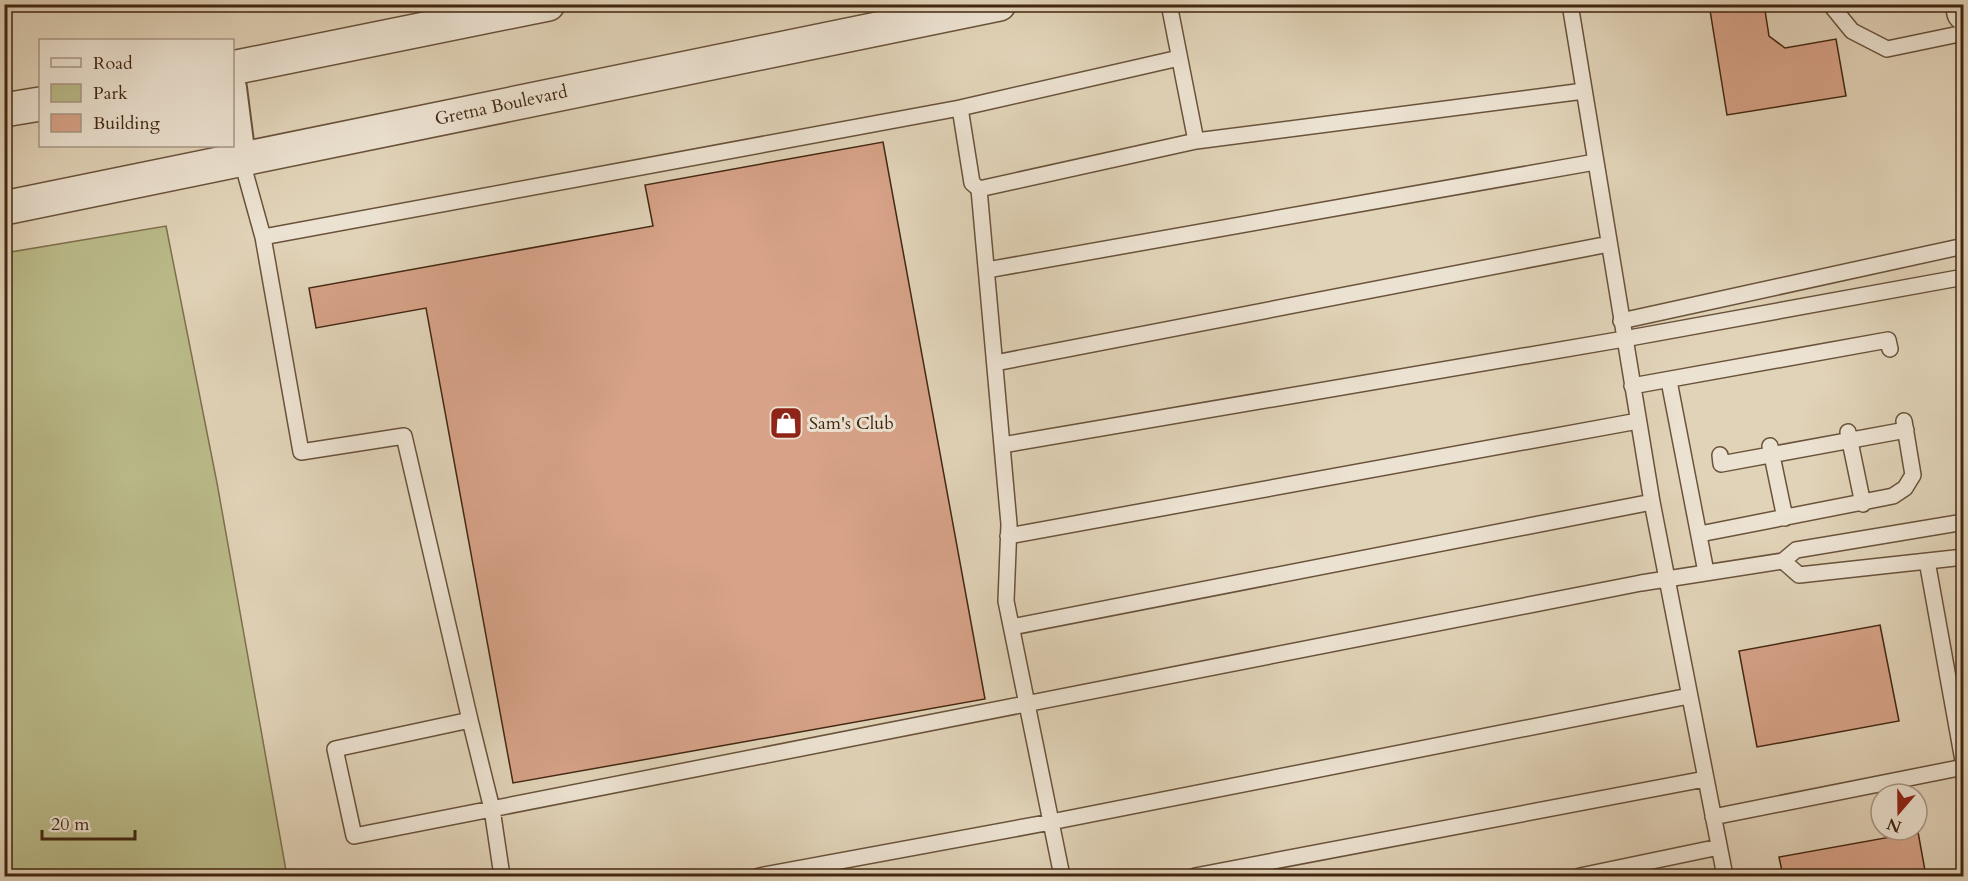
<svg xmlns="http://www.w3.org/2000/svg" width="1968" height="881" viewBox="0 0 1968 881" font-family="Cardo,serif">
	<style>
		.green { fill: #baba89; stroke: #7e704d; stroke-width: 1.5 }
		.building { fill: #d7a288; stroke: #422711; stroke-width: 1.5 }
		.lines { fill: none; stroke-linecap: round; stroke-linejoin: round }
		.service-casing { stroke: #6a523b; stroke-width: 18 }
		.minor-casing { stroke: #6a523b; stroke-width: 32 }
		.tertiary-casing { stroke: #6a523b; stroke-width: 36 }
		.service { stroke: #ece2d1; stroke-width: 15 }
		.minor { stroke: #ece2d1; stroke-width: 28 }
		.tertiary { stroke: #ece2d1; stroke-width: 33 }
		.labels { text-anchor: middle; stroke-width: 6; stroke-linejoin: round; paint-order: stroke }
		.street-label { font-size: 18px; fill: #422711; stroke: #ece2d1 }
		.poi-label { font-size: 18px; fill: #422711; stroke: #ece2d1; text-anchor: start }
	</style>
	<rect width="100%" height="100%" fill="#e1d3b8"/>
	<filter id="stains"><feTurbulence type="fractalNoise" baseFrequency=".00333" numOctaves="4"/><feColorMatrix values="0 0 0 0 .2 0 0 0 0 .09 0 0 0 0 .02 0 0 0 .5 -.17"/></filter>
	<radialGradient id="worn" r=".72"><stop offset=".6" stop-color="#630" stop-opacity="0"/><stop offset="1" stop-color="#630" stop-opacity=".3"/></radialGradient>
	<path class="green" d="M166,226L217,483L287,876H5V253Z"/>
	<path class="building" d="M1709,4H1764L1769,36L1785,48L1836,39L1846,96L1727,115Z
		M883,142L985,699L513,783L426,308L316,328L309,288L653,226L645,185Z
		M1880,625L1899,721L1757,747L1739,651Z
		M1918,832L1926,876H1783L1779,857Z"/>
	<g class="lines">
		<g class="service-casing">
			<path id="service" d="M1169,4L1196,141L979,189L972,183L960,108L1179,58
				M1570,4L1652,502L1725,876
				M1830,4L1852,31L1887,49L1964,33
				M1196,141L1584,91
				M241,158L263,237L301,452L404,436L470,720L335,749L354,836L1641,583L1783,561L1796,550L1964,522
				M979,189L1009,524L1006,601L1062,876
				M263,237L960,108
				M987,270L1595,162
				M1621,321L1964,246
				M995,363L1609,244
				M1669,381L1706,572
				M1632,386L1888,340L1890,349
				M1848,432L1863,504
				M1002,445L1624,339L1964,277
				M1770,446L1785,518
				M1720,455L1721,464L1906,430
				M1700,534L1893,496L1905,488L1913,475L1904,421
				M1008,536L1638,421
				M1783,561L1799,575L1964,557
				M1927,561L1964,766
				M1012,627L1652,502
				M470,720L492,809L502,876
				M1713,817L1964,767
				M759,876L1051,822L1689,696
				M1195,876L1705,779
				M1580,876L1719,847"/>
		</g>
		<g class="minor-casing">
			<path id="minor" d="M232,88L241,158"/>
		</g>
		<g class="tertiary-casing">
			<path id="tertiary" d="M1962,4L1964,13
				M232,68L548,4
				M4,110L40,104
				M4,208L999,4"/>
		</g>
		<use href="#service" class="service"/>
		<use href="#minor" class="minor"/>
		<use href="#tertiary" class="tertiary"/>
	</g>
	<defs>
		<g id="shop-square" transform="scale(1.725)"><rect x="-9" y="-9" width="18" height="18" rx="4" fill="#8f2418" stroke="#ece2d1"/><path d="M-5-2.5h2.3a2.7 3.5 0 0 1 5.4 0H5L5.5 6h-11ZM-1.5-2.5h3a1.5 2.3 0 0 0-3 0Z" fill="#fff"/></g>
	</defs>
	<g fill-rule="evenodd">
		<use href="#shop-square" x="786" y="423"/>
	</g>
	<g class="labels">
		<g class="street-label">
			<text transform="translate(501 105) rotate(-12)" y="6">Gretna Boulevard</text>
		</g>
		<g class="poi-label">
			<text x="809" y="429">Sam's Club</text>
		</g>
	</g>
	<rect width="1968" height="881" fill="none" stroke="#e1d3b8" stroke-width="24"/>
	<rect x="6" y="6" width="1956" height="869" fill="none" stroke="#422711" stroke-width="3"/>
	<rect x="12" y="12" width="1944" height="857" fill="none" stroke="#422711" stroke-width="1.5"/>
	<rect x="39" y="39" width="195" height="108" fill="#ece2d1" stroke="#a89784" stroke-width="1.5"/>
	<rect x="51" y="58" width="30" height="9" fill="#ece2d1" stroke="#a89784" stroke-width="1.5"/>
	<text x="93" y="69" font-size="18" fill="#422711">Road</text>
	<rect x="51" y="84" width="30" height="18" fill="#baba89" stroke="#a89784" stroke-width="1.5"/>
	<text x="93" y="99" font-size="18" fill="#422711">Park</text>
	<rect x="51" y="114" width="30" height="18" fill="#d7a288" stroke="#a89784" stroke-width="1.5"/>
	<text x="93" y="129" font-size="18" fill="#422711">Building</text>
	<g transform="translate(1899 812) rotate(200)"><circle r="28" fill="#ece2d1" stroke="#a89784" stroke-width="1.5"/>
	<path d="M0-4.5L10 22L0 15L-10 22Z" fill="#8f2418"/>
	<text y="-9" font-size="16" font-weight="bold" text-anchor="middle" fill="#422711">N</text>
	</g>
	<path d="M42 830v9h93v-9" fill="none" stroke="#422711" stroke-width="3"/>
	<text x="51" y="830" font-size="18" fill="#422711" stroke="#ece2d1" stroke-width="4.5" paint-order="stroke">20 m</text>
	<rect width="100%" height="100%" filter="url(#stains)"/>
	<rect width="100%" height="100%" fill="url(#worn)"/>
</svg>
